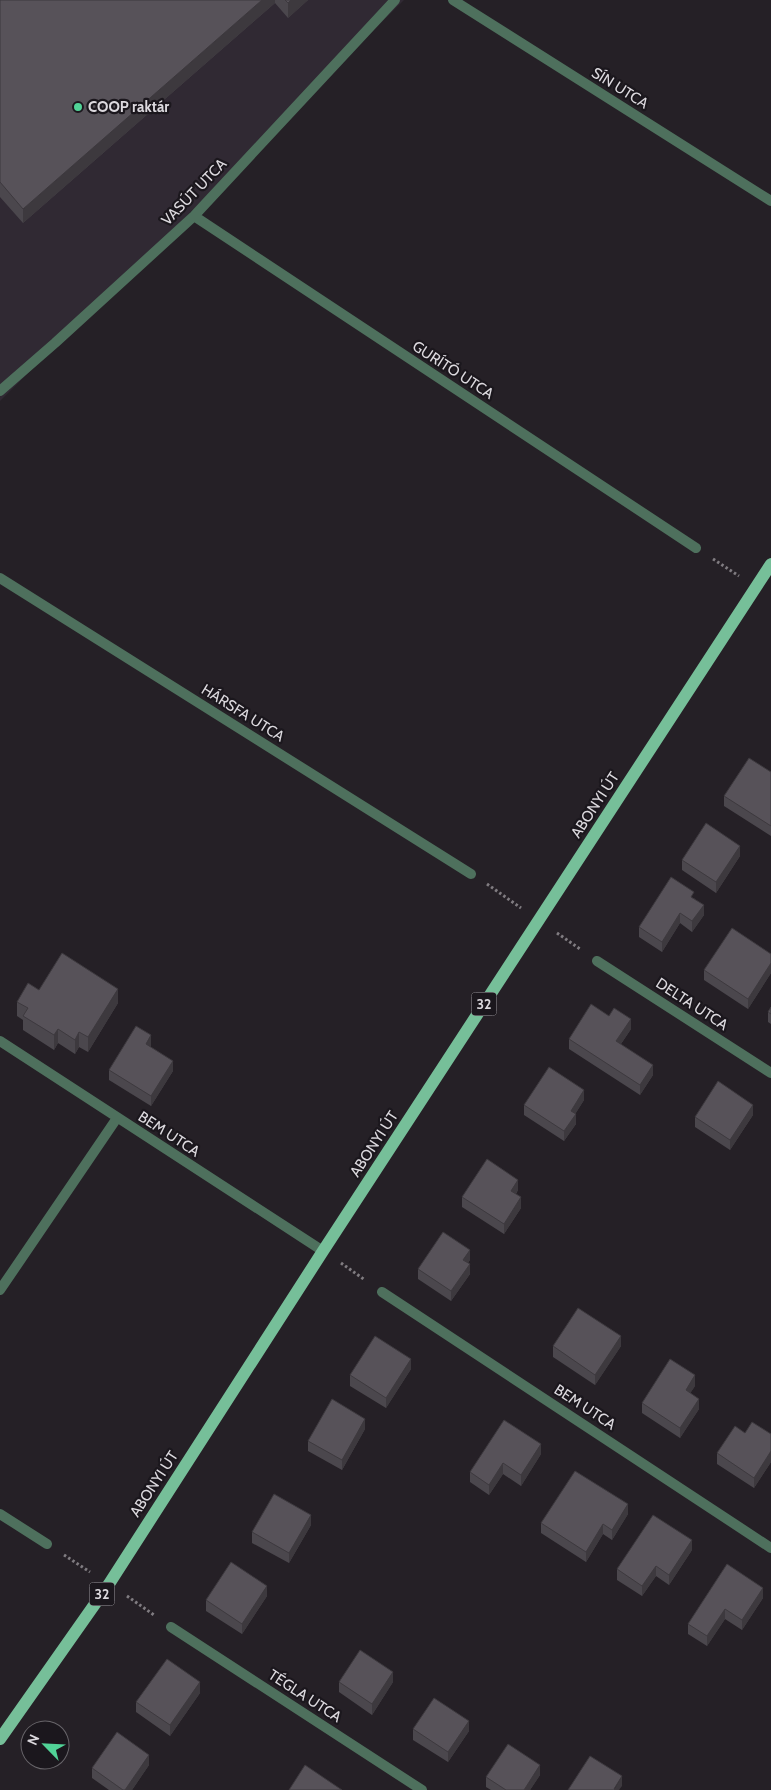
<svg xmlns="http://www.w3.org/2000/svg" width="771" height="1790" viewBox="0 0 771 1790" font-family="Cabin,sans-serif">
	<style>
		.built { fill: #302933 }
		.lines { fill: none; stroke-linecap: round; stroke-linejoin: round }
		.path { stroke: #807c81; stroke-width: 3; stroke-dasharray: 2.5 2.5; stroke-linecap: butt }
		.street { stroke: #4e705d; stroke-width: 10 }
		.primary { stroke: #76bf99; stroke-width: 12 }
		.wall { fill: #4b474d }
		.shaded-wall { fill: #3d393e }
		.building { fill: #575259; stroke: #3d393e }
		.poi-dot { fill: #51d397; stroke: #1b171d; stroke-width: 2 }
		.labels { text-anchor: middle; stroke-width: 4.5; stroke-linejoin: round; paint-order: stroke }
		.shield { fill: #1b171d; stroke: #a29fa4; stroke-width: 1 }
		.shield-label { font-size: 14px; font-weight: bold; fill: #dcd9de }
		.street-label { font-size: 15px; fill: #dcd9de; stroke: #1b171d }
		.poi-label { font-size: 15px; font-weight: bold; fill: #dcd9de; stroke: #1b171d; text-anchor: start }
	</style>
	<rect width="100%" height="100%" fill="#252026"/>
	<path class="built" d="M0,0H404L0,401Z"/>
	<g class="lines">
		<path class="path" d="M713,559L739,576
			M487,884L521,908
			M557,933L580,949
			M341,1263L365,1280
			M64,1555L90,1572
			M127,1596L154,1615"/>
		<path class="street" d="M453,0L771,201
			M194,216L696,548
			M0,391L55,343L194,216L395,0
			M0,578L471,874
			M597,961L771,1073
			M0,1041L323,1251
			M0,1290L117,1118
			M382,1292L771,1548
			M0,1514L47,1544
			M171,1627L422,1790"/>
		<path class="primary" d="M0,1739L109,1584L323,1251L771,564"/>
	</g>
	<path class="wall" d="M0,0H308L288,18L275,3L23,223L0,197Z
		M771,772V836L724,806V796Z
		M740,856L716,893L682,870V860Z
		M694,898L704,915L692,932L680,923L662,952L639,937V927Z
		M771,954V973L748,1009L704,980V970Z
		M39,990L118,1003L88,1052L79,1047L75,1054L58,1043L54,1050L23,1030V1020L17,1016V1002Z
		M771,1007V1024L768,1022V1012Z
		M609,1016L631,1029L621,1044L653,1075L640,1095L569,1049V1039Z
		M151,1046L150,1047L173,1071L151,1106L109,1080V1070Z
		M584,1100L575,1114L576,1124L564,1141L524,1115V1105Z
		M753,1115L730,1150L695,1127V1117Z
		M518,1190L516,1194L521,1208L504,1234L462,1207V1197Z
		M470,1260L468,1263L470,1274L451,1301L418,1279V1269Z
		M553,1346H621L595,1385L553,1357Z
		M411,1369L386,1408L350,1386V1375Z
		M695,1386L690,1393L699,1409L680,1438L642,1413V1403Z
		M365,1429L342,1470L308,1451V1441Z
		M745,1433L771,1434V1462L754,1488L717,1464V1453Z
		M541,1454L521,1486L503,1474L489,1495L470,1482V1472Z
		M628,1514L612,1540L603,1534L586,1562L541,1533V1523Z
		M311,1525L289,1563L252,1543V1532Z
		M692,1550L669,1585L656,1576L642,1596L617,1580V1569Z
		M727,1564L763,1598L742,1630L725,1619L707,1646L688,1634V1624Z
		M267,1596L242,1634L206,1611V1600Z
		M339,1682H393L372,1715L339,1692Z
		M200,1693L170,1736L136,1712V1702Z
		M413,1729L469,1731L448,1762L413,1740Z
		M149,1765L132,1790H109L92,1778V1768Z
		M540,1775L530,1790H491L486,1787V1777Z"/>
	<path class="shaded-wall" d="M262,0H275V3L23,223V209Z
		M291,0H308L288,18V3Z
		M740,846V856L716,893V882Z
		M704,905V915L692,932V921Z
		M680,913V923L662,952V942Z
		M771,963V973L748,1009V999Z
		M118,989V1003L88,1052V1037Z
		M631,1019V1029L616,1051V1041Z
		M58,1029V1043L54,1050V1035Z
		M79,1032V1047L75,1054V1040Z
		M151,1035V1046L146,1055V1044Z
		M173,1061V1071L151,1106V1096Z
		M653,1065V1075L640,1095V1085Z
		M584,1090V1100L571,1121V1111Z
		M753,1105V1115L730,1150V1140Z
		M576,1114V1124L564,1141V1131Z
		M518,1180V1190L511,1201V1191Z
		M521,1197V1208L504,1234V1224Z
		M470,1250V1260L463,1270V1260Z
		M470,1264V1274L451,1301V1291Z
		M621,1336V1346L595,1385V1375Z
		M411,1359V1369L386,1408V1398Z
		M695,1375V1386L686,1400V1390Z
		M699,1399V1409L680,1438V1428Z
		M365,1419V1429L342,1470V1460Z
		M541,1444V1454L521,1486V1475Z
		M771,1451V1462L754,1488V1478Z
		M503,1463V1474L489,1495V1485Z
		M628,1504V1514L612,1540V1530Z
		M311,1515V1525L289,1563V1553Z
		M603,1524V1534L586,1562V1552Z
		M692,1540V1550L669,1585V1575Z
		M656,1566V1576L642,1596V1586Z
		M267,1586V1596L242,1634V1624Z
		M763,1588V1598L742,1630V1620Z
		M725,1609V1619L707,1646V1636Z
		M393,1672V1682L372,1715V1704Z
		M200,1682V1693L170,1736V1725Z
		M469,1721V1731L448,1762V1752Z
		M149,1755V1765L132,1790H125Z
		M540,1765V1775L530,1790H524Z
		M622,1776V1786L619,1790H614Z"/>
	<path class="building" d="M0,0H262L23,209L0,182Z
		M285,0H291L288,3Z
		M749,758L771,772V826L724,796Z
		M706,823L740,846L716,882L682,860Z
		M671,877L694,892L691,897L704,905L692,921L680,913L662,942L639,927Z
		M732,928L771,954V963L748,999L704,970Z
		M62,953L118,989L88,1037L79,1032L75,1040L58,1029L54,1035L23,1016L28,1008L17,1002L28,983L39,990Z
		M591,1004L609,1016L614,1008L631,1019L616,1041L653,1065L640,1085L569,1039Z
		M771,1007V1014L768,1012Z
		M136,1026L151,1035L146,1044L173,1061L151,1096L109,1070Z
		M549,1067L584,1090L571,1111L576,1114L564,1131L524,1105Z
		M718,1081L753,1105L730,1140L695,1117Z
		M487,1159L518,1180L511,1191L521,1197L504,1224L462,1197Z
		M443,1232L470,1250L463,1260L470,1264L451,1291L418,1269Z
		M578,1308L621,1336L595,1375L553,1346Z
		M375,1336L411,1359L386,1398L350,1375Z
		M670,1359L695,1375L686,1390L699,1399L680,1428L642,1403Z
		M332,1399L365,1419L342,1460L308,1441Z
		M504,1420L541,1444L521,1475L503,1463L489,1485L470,1472Z
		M752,1422L771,1434V1451L754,1478L717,1453L735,1426L745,1433Z
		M575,1471L628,1504L612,1530L603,1524L586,1552L541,1523Z
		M274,1494L311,1515L289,1553L252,1532Z
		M653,1515L692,1540L669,1575L656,1566L642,1586L617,1569Z
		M231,1562L267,1586L242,1624L206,1600Z
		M727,1564L763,1588L742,1620L725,1609L707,1636L688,1624Z
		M360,1650L393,1672L372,1704L339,1682Z
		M167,1659L200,1682L170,1725L136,1702Z
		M434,1698L469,1721L448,1752L413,1729Z
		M117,1732L149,1755L125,1790H123L92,1768Z
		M508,1744L540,1765L524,1790H506L486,1777Z
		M590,1756L622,1776L614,1789L615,1790H568Z
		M305,1765L342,1790H289Z"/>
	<circle class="poi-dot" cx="78" cy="107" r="5"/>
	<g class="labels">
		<g class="shield">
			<rect x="471.5" y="992.5" width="25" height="23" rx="4"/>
			<rect x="89.5" y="1582.5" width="25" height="23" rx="4"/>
		</g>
		<g class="shield-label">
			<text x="484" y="1009">32</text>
			<text x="102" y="1599">32</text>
		</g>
		<g class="street-label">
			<text transform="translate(620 88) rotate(32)" y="5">SÍN UTCA</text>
			<text transform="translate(194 192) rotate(-46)" y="5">VASÚT UTCA</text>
			<text transform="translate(453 370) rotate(33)" y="5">GURÍTÓ UTCA</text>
			<text transform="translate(243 713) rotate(32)" y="5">HÁRSFA UTCA</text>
			<text transform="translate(595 805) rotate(-57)" y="5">ABONYI ÚT</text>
			<text transform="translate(692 1004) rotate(33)" y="5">DELTA UTCA</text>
			<text transform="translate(169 1134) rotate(33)" y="5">BEM UTCA</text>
			<text transform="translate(374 1144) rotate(-57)" y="5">ABONYI ÚT</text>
			<text transform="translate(585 1407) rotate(33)" y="5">BEM UTCA</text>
			<text transform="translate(154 1484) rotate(-57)" y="5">ABONYI ÚT</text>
			<text transform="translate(305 1696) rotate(33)" y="5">TÉGLA UTCA</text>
		</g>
		<g class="poi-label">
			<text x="88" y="112">COOP raktár</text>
		</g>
	</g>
	<g transform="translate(45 1745) rotate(294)"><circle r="24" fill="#1b171d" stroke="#68656a"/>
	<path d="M0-4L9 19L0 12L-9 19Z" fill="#51d397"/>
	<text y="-8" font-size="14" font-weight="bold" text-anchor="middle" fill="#dcd9de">N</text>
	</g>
</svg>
